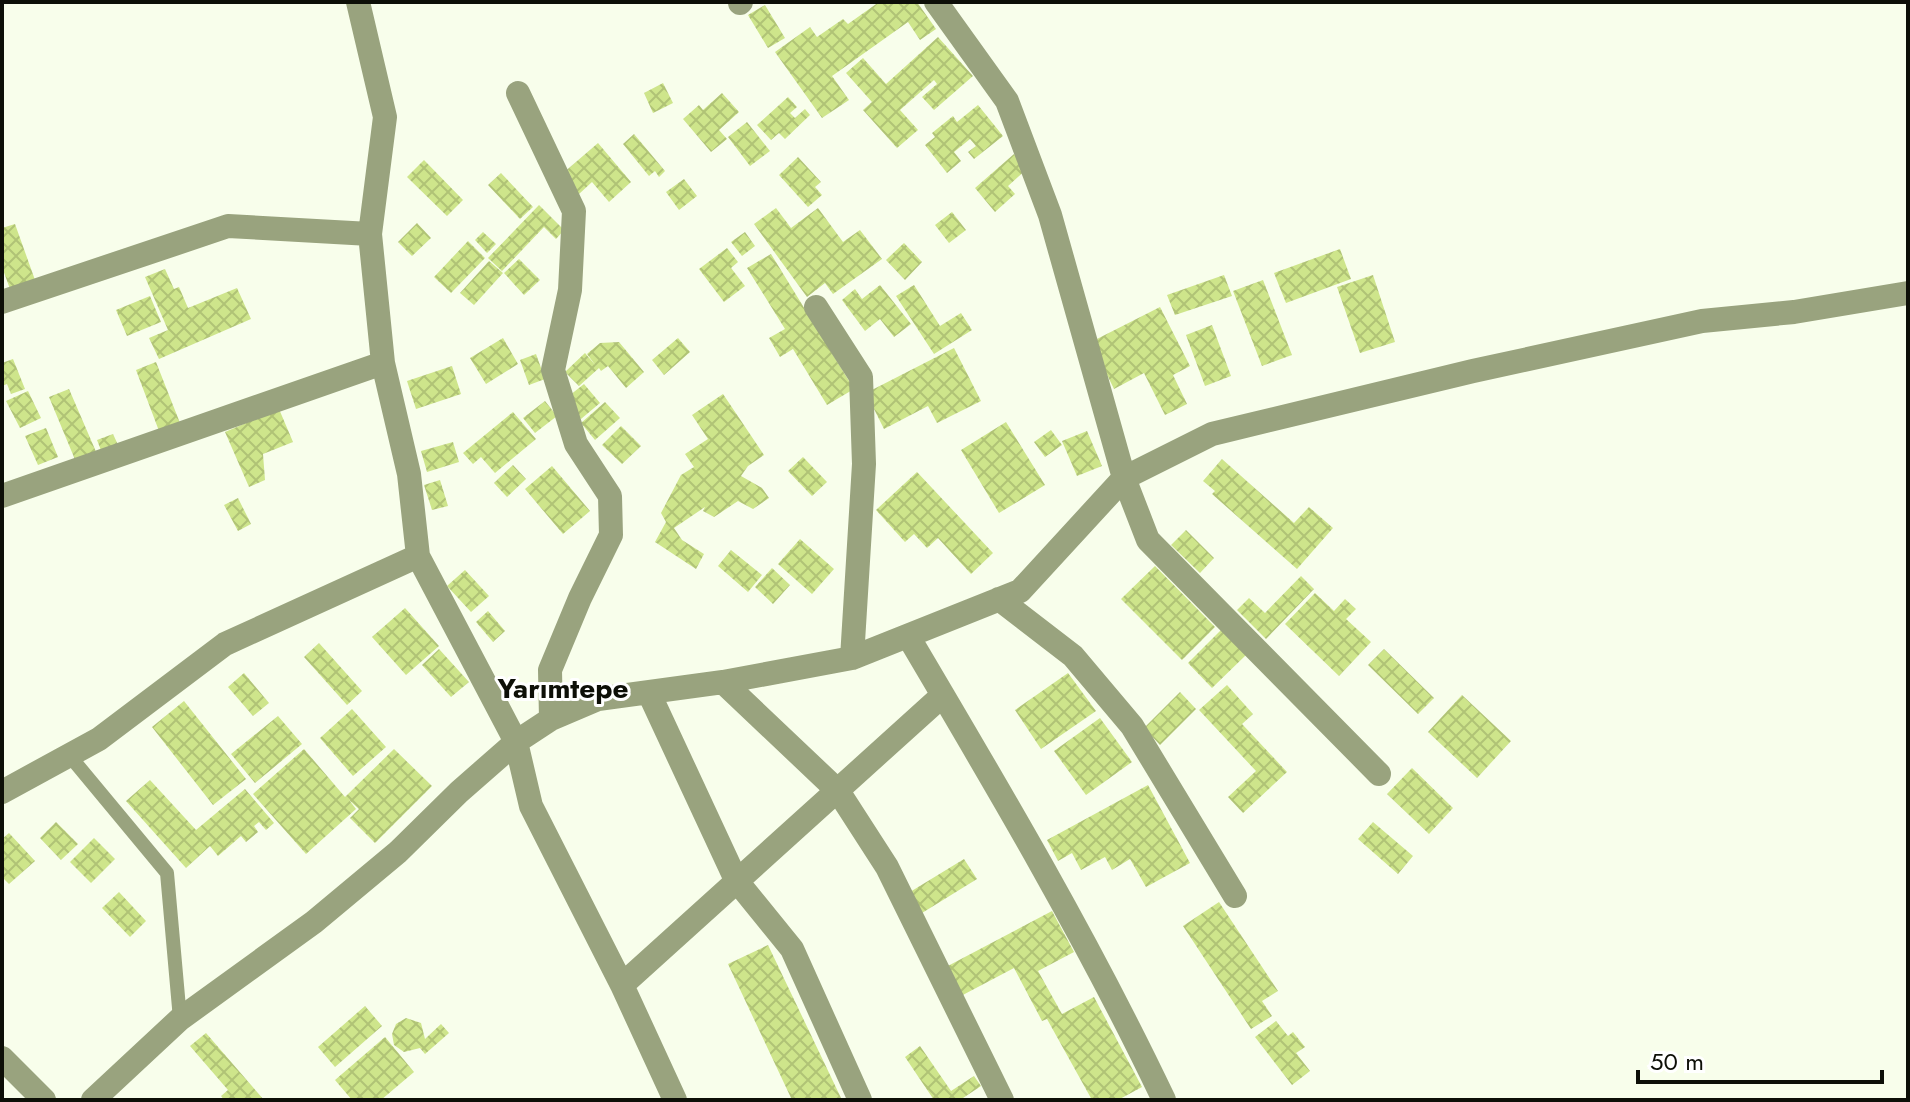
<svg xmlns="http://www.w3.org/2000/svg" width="1910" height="1102" viewBox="0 0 1910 1102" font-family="Jost,sans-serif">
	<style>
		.building { fill: url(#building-cross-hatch) }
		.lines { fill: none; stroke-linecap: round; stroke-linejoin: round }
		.lane { stroke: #99a37e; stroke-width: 14 }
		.street { stroke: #99a37e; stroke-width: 24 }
		.labels { text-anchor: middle; stroke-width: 6; stroke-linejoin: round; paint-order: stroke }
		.quarter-label { font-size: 28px; font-weight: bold; fill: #0d0f07; stroke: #fff }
	</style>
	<defs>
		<pattern id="building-cross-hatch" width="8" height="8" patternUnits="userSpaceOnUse" patternTransform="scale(2)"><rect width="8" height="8" fill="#cee58b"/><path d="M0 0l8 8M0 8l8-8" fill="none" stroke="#b0c376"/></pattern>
	</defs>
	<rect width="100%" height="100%" fill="#f8feeb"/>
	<path class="building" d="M879,2H917L936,29L920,40L908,22L832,76L849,100L822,118L775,52L810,27L817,37L843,19L848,24Z
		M765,5L785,38L768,48L748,15Z
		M938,37L973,76L934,110L922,97L937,84L934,80L900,110L918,130L897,148L863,110L872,102L846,73L863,58L886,84Z
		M663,83L673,103L653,113L644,93Z
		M722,93L739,112L719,130L727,139L711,152L683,119L699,105L703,110Z
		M788,97L797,107L790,113L795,118L805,109L810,115L785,139L779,133L771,140L757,125Z
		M978,105L1003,136L974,159L968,152L976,146L970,139L954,152L961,161L947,173L925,145L935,137L932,133L953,116L957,122Z
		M747,122L770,151L750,166L728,137Z
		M634,134L665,171L659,177L655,171L649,176L623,144Z
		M598,143L631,182L609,202L592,182L579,194L562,174Z
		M1014,154L1027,169L1008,186L1015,194L995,212L975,188Z
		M798,157L821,182L815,187L822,195L808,207L779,175Z
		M424,160L463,200L447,216L407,177Z
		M501,173L533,207L520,219L488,185Z
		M684,179L697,196L679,210L666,192Z
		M539,205L564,230L556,239L544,227L502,271L488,258Z
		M776,208L791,228L818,208L843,242L860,230L882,259L833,294L825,283L807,297L754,224Z
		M952,212L966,230L949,243L935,225Z
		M417,223L431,238L412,256L398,242Z
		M15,224L35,280L10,289L2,267V228Z
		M483,232L496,244L487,253L475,240Z
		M745,232L755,246L742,256L731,242Z
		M468,241L485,258L451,293L434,277Z
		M904,243L922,262L905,280L886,260Z
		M727,248L738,262L731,268L745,286L724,302L699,269Z
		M1340,249L1351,279L1286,303L1274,273Z
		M771,254L854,389L827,405L793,349L780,357L769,338L785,329L747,268Z
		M519,259L540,280L524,295L504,273Z
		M489,261L503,273L474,305L460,293Z
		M165,269L174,289L179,287L188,308L237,288L251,319L159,359L149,338L168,330L145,277Z
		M1224,275L1232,296L1175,315L1167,295Z
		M1373,275L1395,342L1360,353L1337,287Z
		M1263,280L1292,355L1262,366L1233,291Z
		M880,285L911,324L894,337L880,319L865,331L842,300L855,289L862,299Z
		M914,285L940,326L961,313L972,330L934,354L896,296Z
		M150,296L161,322L127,336L116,310Z
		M1160,307L1190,366L1173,375L1187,404L1165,415L1144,373L1114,389L1091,342Z
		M1212,325L1231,376L1205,386L1186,335Z
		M503,338L518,364L486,384L470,358Z
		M678,338L690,352L664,375L652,360Z
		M619,342L644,372L626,388L608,366L601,371L599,368L579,386L565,372L585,353L596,366L587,354L600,343Z
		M954,348L981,401L937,423L928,406L884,429L866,393Z
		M536,354L545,379L529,385L520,360Z
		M13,359L25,389L11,394L7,384L2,386V363Z
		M156,362L180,423L159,431L136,370Z
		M452,366L461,394L416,409L407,381Z
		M584,384L600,403L581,419L565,399Z
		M69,389L97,454L76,462L49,397Z
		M28,391L41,418L20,428L6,401Z
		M723,394L764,455L748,466L741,476L762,488L769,498L753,509L738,501L714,517L703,511L705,507L674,528L682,540L704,554L696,569L655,542L666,522L661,513L681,475L694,467L685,454L708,439L692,415Z
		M545,401L557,416L535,433L523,418Z
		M605,402L620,418L595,440L581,423Z
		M279,409L293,442L263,454L265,480L249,487L225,432Z
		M513,412L536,439L495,473L481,457L473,464L463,453Z
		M1006,422L1045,485L999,513L961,450Z
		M621,426L641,446L622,464L602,445Z
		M46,428L58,457L38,465L25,436Z
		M1051,430L1062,445L1045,457L1034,442Z
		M1087,431L1102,466L1077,476L1062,441Z
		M113,434L119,447L102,453L97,440Z
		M453,442L459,462L427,472L421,451Z
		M803,457L827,482L812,496L788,471Z
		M1222,459L1294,523L1309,507L1333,528L1297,569L1212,494L1215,491L1203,481Z
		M513,465L526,479L507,497L494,483Z
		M552,466L590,511L563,534L525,489Z
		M917,472L993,553L971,574L938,538L927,548L914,534L905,542L876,510Z
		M440,480L448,506L432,510L424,485Z
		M238,498L251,524L238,531L224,505Z
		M1186,530L1214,558L1200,573L1171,545Z
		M800,539L834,569L812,594L778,564Z
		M731,550L762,575L748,592L718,566Z
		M1155,566L1215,627L1182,660L1121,599Z
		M772,568L790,585L773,604L755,587Z
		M465,570L489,596L471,612L447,586Z
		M1301,576L1314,589L1266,639L1237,610L1249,598L1265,613Z
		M1315,593L1334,611L1345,599L1356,609L1346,619L1371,642L1339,676L1285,624Z
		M405,608L439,646L406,675L372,637Z
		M488,611L505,631L493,642L476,622Z
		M1221,630L1246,655L1212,688L1188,663Z
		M319,643L362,691L347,705L304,657Z
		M439,649L469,682L451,697L422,665Z
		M1384,649L1434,698L1418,714L1368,665Z
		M244,673L269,703L253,716L228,687Z
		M1068,673L1096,711L1041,749L1015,710Z
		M1227,685L1253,714L1242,724L1287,772L1243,813L1228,797L1256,771L1199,710Z
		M1180,692L1196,709L1160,745L1144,728Z
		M1462,695L1511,741L1477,778L1428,732Z
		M184,701L246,779L213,805L152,727Z
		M352,709L386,747L353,776L320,738Z
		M278,716L302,744L255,783L231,754Z
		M1100,718L1132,762L1086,795L1054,751Z
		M304,749L345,797L394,749L432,786L375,843L350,818L359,809L349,800L356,809L306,854L253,794Z
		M1412,768L1453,808L1429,834L1387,794Z
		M150,780L196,830L245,789L274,823L266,830L259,822L254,826L258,832L246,842L241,836L218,856L210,846L186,868L126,801Z
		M1148,785L1190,863L1146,887L1130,859L1112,870L1105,857L1081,870L1072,853L1058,861L1047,840Z
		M56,822L78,844L61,860L40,838Z
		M1373,822L1413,856L1398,874L1358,839Z
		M9,833L35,861L9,884L2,877V839Z
		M94,838L115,859L91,883L70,862Z
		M964,859L977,879L922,913L910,892Z
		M119,892L146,921L130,937L102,908Z
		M1219,902L1278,991L1262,1001L1272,1016L1251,1029L1183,926Z
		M1052,911L1074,952L1038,971L1062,1014L1094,997L1142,1087L1118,1100H1092L1047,1019L1042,1021L1014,968L959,997L944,968Z
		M768,945L842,1100H792L728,964Z
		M365,1006L382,1026L335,1067L318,1047Z
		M406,1018L421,1023L425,1039L441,1024L449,1033L425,1054L420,1048L404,1052L394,1045L392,1034L396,1024Z
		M1276,1021L1288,1036L1293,1032L1305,1047L1296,1053L1310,1071L1292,1085L1255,1037Z
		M206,1033L264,1100H224L221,1096L228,1090L190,1046Z
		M385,1037L414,1072L381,1100H352L335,1080Z
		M920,1046L951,1091L974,1076L981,1086L960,1100H934L905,1057Z"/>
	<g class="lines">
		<path class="lane" d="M69,755L167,873L180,1019"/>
		<path class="street" d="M358,2L385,117L370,234L383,363L409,474L418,556L516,742L531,806L622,985L675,1100
			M936,2L1007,101L1050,215L1124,478L1148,540L1379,774
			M740,3L741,2
			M518,93L574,211L570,290L553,370L576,444L610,496L611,535L580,598L550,670L551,719
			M2,302L228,226L370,234
			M816,307L861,377L864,464L852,658
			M2,496L383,363
			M999,599L1073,656L1132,726L1235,896
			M908,636C998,788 1088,940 1164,1100
			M723,682L838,791L887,867L1002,1100
			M649,693L736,880L792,949L860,1100
			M2,792L99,739L225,644L418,556
			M622,985L943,695
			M2,1058L44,1100
			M93,1100L180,1019L314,922L398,852L459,792L516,742L551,719L598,699L723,682L852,658L1020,591L1124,478L1212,434L1473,371L1702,321L1794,312L1908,293"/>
	</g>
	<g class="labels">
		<g class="quarter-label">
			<text x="563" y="698">Yarımtepe</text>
		</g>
	</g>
	<rect width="1910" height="1102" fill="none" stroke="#0d0f07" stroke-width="8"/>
	<path d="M1638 1070v12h244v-12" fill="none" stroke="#0d0f07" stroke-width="4"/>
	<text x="1650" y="1070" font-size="24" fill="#0d0f07" stroke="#ffffff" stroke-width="6" paint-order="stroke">50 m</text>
</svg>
